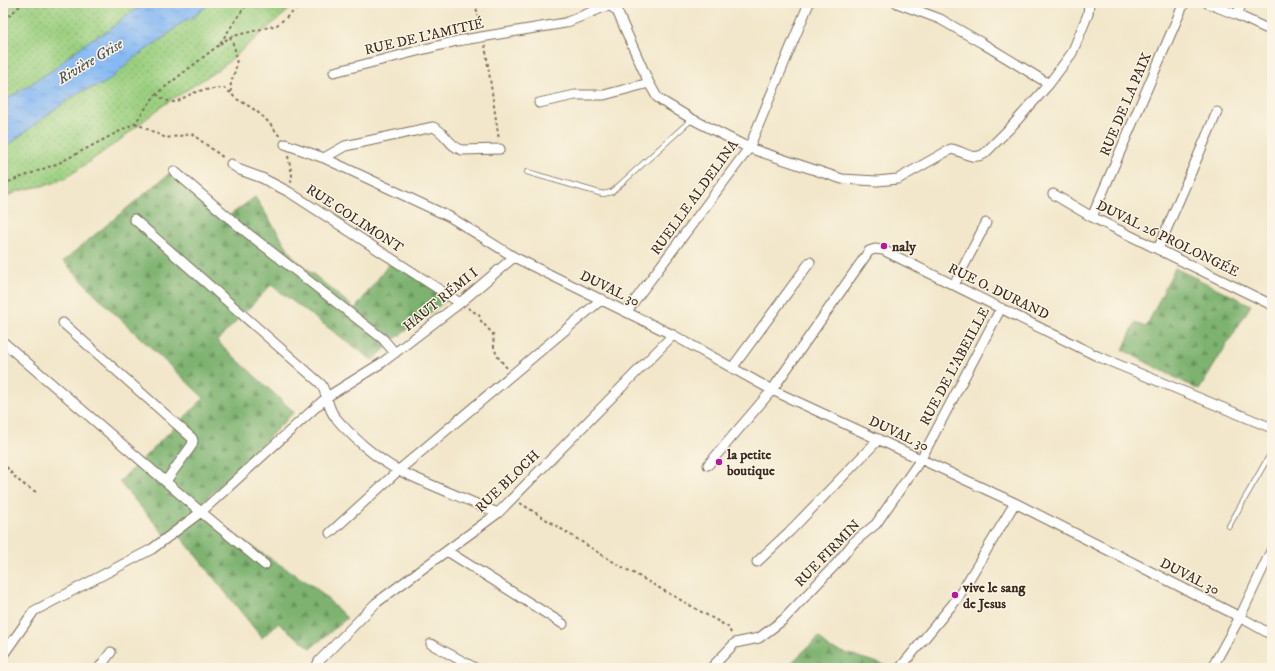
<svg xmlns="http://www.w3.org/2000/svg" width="1275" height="671" viewBox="0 0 1275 671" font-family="'IM FELL DW Pica',serif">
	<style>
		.grass { fill: url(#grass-dots); stroke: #6c7d50 }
		.forest { fill: url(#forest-firs); stroke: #5c6e46 }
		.water { fill: url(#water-ripples); stroke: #607289 }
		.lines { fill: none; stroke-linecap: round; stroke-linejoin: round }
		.service-casing { stroke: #7b6c5b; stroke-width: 6 }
		.minor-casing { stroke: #7b6c5b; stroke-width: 11 }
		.path { stroke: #7b6c5b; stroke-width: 2; stroke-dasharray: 3 3; stroke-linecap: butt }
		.service { stroke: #fff; stroke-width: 4.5 }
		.minor { stroke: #fff; stroke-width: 9 }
		.poi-dot { fill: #b5179e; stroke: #fcf5e5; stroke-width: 1.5 }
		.labels { text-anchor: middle; stroke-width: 3; stroke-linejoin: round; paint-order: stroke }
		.street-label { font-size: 14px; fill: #3b2a1e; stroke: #fcf5e5 }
		.poi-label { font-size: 14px; font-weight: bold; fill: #3b2a1e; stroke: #fcf5e5; text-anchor: start }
		.water-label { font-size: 15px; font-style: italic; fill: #52555e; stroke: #fcf5e5 }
	</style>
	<defs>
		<pattern id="grass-dots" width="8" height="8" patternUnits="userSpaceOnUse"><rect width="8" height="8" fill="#9cd081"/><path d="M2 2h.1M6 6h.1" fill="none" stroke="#80a969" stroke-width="1.8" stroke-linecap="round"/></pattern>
		<pattern id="forest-firs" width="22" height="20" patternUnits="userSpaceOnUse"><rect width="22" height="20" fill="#7db26f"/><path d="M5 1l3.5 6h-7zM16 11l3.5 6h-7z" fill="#68915b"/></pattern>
		<pattern id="water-ripples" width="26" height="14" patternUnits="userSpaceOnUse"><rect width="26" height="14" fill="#86b9f4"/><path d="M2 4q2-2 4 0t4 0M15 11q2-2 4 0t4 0" fill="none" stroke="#6f97c5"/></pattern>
	</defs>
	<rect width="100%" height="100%" fill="#fcf5e5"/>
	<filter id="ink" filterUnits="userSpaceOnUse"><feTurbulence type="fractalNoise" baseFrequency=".025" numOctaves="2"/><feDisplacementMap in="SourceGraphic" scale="8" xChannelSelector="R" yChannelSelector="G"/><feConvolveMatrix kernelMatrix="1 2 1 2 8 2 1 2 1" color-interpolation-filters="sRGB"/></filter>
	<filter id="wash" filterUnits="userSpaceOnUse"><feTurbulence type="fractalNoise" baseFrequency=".012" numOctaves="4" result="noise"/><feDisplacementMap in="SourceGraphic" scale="16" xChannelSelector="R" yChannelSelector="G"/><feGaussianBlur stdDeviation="0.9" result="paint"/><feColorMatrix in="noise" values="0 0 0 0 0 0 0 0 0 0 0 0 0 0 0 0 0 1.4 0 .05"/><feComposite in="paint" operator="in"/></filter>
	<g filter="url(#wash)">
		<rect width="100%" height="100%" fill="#f2e7cb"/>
		<path class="grass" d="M3,3H146L123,18L108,31L92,39L67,57L57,67L3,102Z
			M210,3H297L221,68L162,106L120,140L66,178L51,184L18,191L3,199V147L12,142L48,114L80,92L105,83L112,78L132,59L163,38L184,21L193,17Z"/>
		<path class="forest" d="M170,173L226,218L255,197L294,258L355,309L393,259L448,299L392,341L373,361L271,285L217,341L294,412L195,510L316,588L347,618L311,648L278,623L262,638L181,537L165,535L119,482L204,398L111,310L63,261Z
			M1175,268L1251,305L1199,390L1123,350L1135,323L1146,327Z
			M819,637L829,648L894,668H794L791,663Z"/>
		<path class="water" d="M146,3H210L193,17L184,21L163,38L132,59L112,78L105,83L80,92L48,114L12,142L3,147V102L57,67L67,57L92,39L108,31L123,18Z"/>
	</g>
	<g filter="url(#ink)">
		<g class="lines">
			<g class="service-casing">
				<path id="service" d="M527,172L603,194L612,192L692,119
					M1229,526L1272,451"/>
			</g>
			<g class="minor-casing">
				<path id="minor" d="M897,3L940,19L982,43L1049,84
					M1207,3L1237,15L1272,31
					M1237,15L1242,3
					M334,72L457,41L565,23L604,7L611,6L617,11L649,83L657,97L662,101L692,119L749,148L842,179L877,181L898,179L951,149C964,151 971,161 984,154L1011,127L1049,84L1072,53L1088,14L1089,3
					M539,103L575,95H604L649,83
					M285,144L324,158L450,217L514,257L673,335L772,390L1015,503L1240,617L1272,635
					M324,158L345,146L433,127C447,133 448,146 462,150L500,149
					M231,164L240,170L262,178L289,192L460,303
					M174,171L241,228L383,339L395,353
					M1053,194L1092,217L1272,305
					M1092,217L1184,3
					M134,219L321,384C328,395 327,407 335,417C351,436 378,460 400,471C432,486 466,499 498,513
					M1158,249L1217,112
					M954,285L986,223
					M627,311L749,148L809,3
					M63,323L192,438L193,441L192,445L166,481
					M3,342L201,512L265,565
					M732,368L810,262
					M708,465L772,390L869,251L875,249L883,250L1097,356L1272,428
					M330,533L399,470L602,299
					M447,551L563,624
					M757,562L790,531L879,439
					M431,644L475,668
					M3,655L34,611L152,549L201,512L327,397L383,362L460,303L514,257
					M99,668L111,652
					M316,668L319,661L376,603L498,513L673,335
					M711,668L735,643L759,638L783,620L837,563L854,542L876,524L921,459L1001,308
					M900,668L957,599L1015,503
					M1212,668L1240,617L1272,549"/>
			</g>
			<path class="path" d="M475,3L481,27
				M3,18L9,16L23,3
				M230,37C234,45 238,57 236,67C234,76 228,85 232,94C234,99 243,102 247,105C261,113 271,124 280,137
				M220,44L230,37L277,25L304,3
				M485,45L499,140
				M156,94C177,109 175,100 196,92C204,89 215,89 224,88L232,94
				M135,123L166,138L192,134L224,158
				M288,156L292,175L291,183
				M3,184L59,163L135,123L156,94L219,45L241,12L248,3
				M468,308L479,315L481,321L493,334L494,347L497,356L507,368
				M3,462C15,479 20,483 38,493
				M520,503L612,561L728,627L732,635"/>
			<use href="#service" class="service"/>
			<use href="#minor" class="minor"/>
		</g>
	</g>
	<g class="poi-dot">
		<circle cx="884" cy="246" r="4"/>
		<circle cx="719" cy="462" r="4"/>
		<circle cx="955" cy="595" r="4"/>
	</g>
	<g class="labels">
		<g class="street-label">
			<text transform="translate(424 36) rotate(-13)" y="5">RUE DE L'AMITIÉ</text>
			<text transform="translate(1125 104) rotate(-67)" y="5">RUE DE LA PAIX</text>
			<text transform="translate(694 197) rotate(-54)" y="5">RUELLE ALDELINA</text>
			<text transform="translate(355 218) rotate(33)" y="5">RUE COLIMONT</text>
			<text transform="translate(1168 238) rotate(26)" y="5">DUVAL 26 PROLONGÉE</text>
			<text transform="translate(610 288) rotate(26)" y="5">DUVAL 30</text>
			<text transform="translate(999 291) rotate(26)" y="5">RUE O. DURAND</text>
			<text transform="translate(440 299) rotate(-39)" y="5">HAUT RÉMI I</text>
			<text transform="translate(954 366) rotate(-62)" y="5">RUE DE L'ABEILLE</text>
			<text transform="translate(899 433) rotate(25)" y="5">DUVAL 30</text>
			<text transform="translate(507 481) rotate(-44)" y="5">RUE BLOCH</text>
			<text transform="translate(827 553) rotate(-46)" y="5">RUE FIRMIN</text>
			<text transform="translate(1190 576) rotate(27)" y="5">DUVAL 30</text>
		</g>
		<g class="poi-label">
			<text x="892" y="251">naly</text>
			<text x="727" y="459">la petite<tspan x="727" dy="16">boutique</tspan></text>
			<text x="963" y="592">vive le sang<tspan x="963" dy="16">de Jesus</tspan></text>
		</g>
		<g class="water-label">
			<text transform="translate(90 61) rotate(-31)" y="5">Rivière Grise</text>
		</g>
	</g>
	<rect width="1275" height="671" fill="none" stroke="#fcf5e5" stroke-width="16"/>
</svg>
